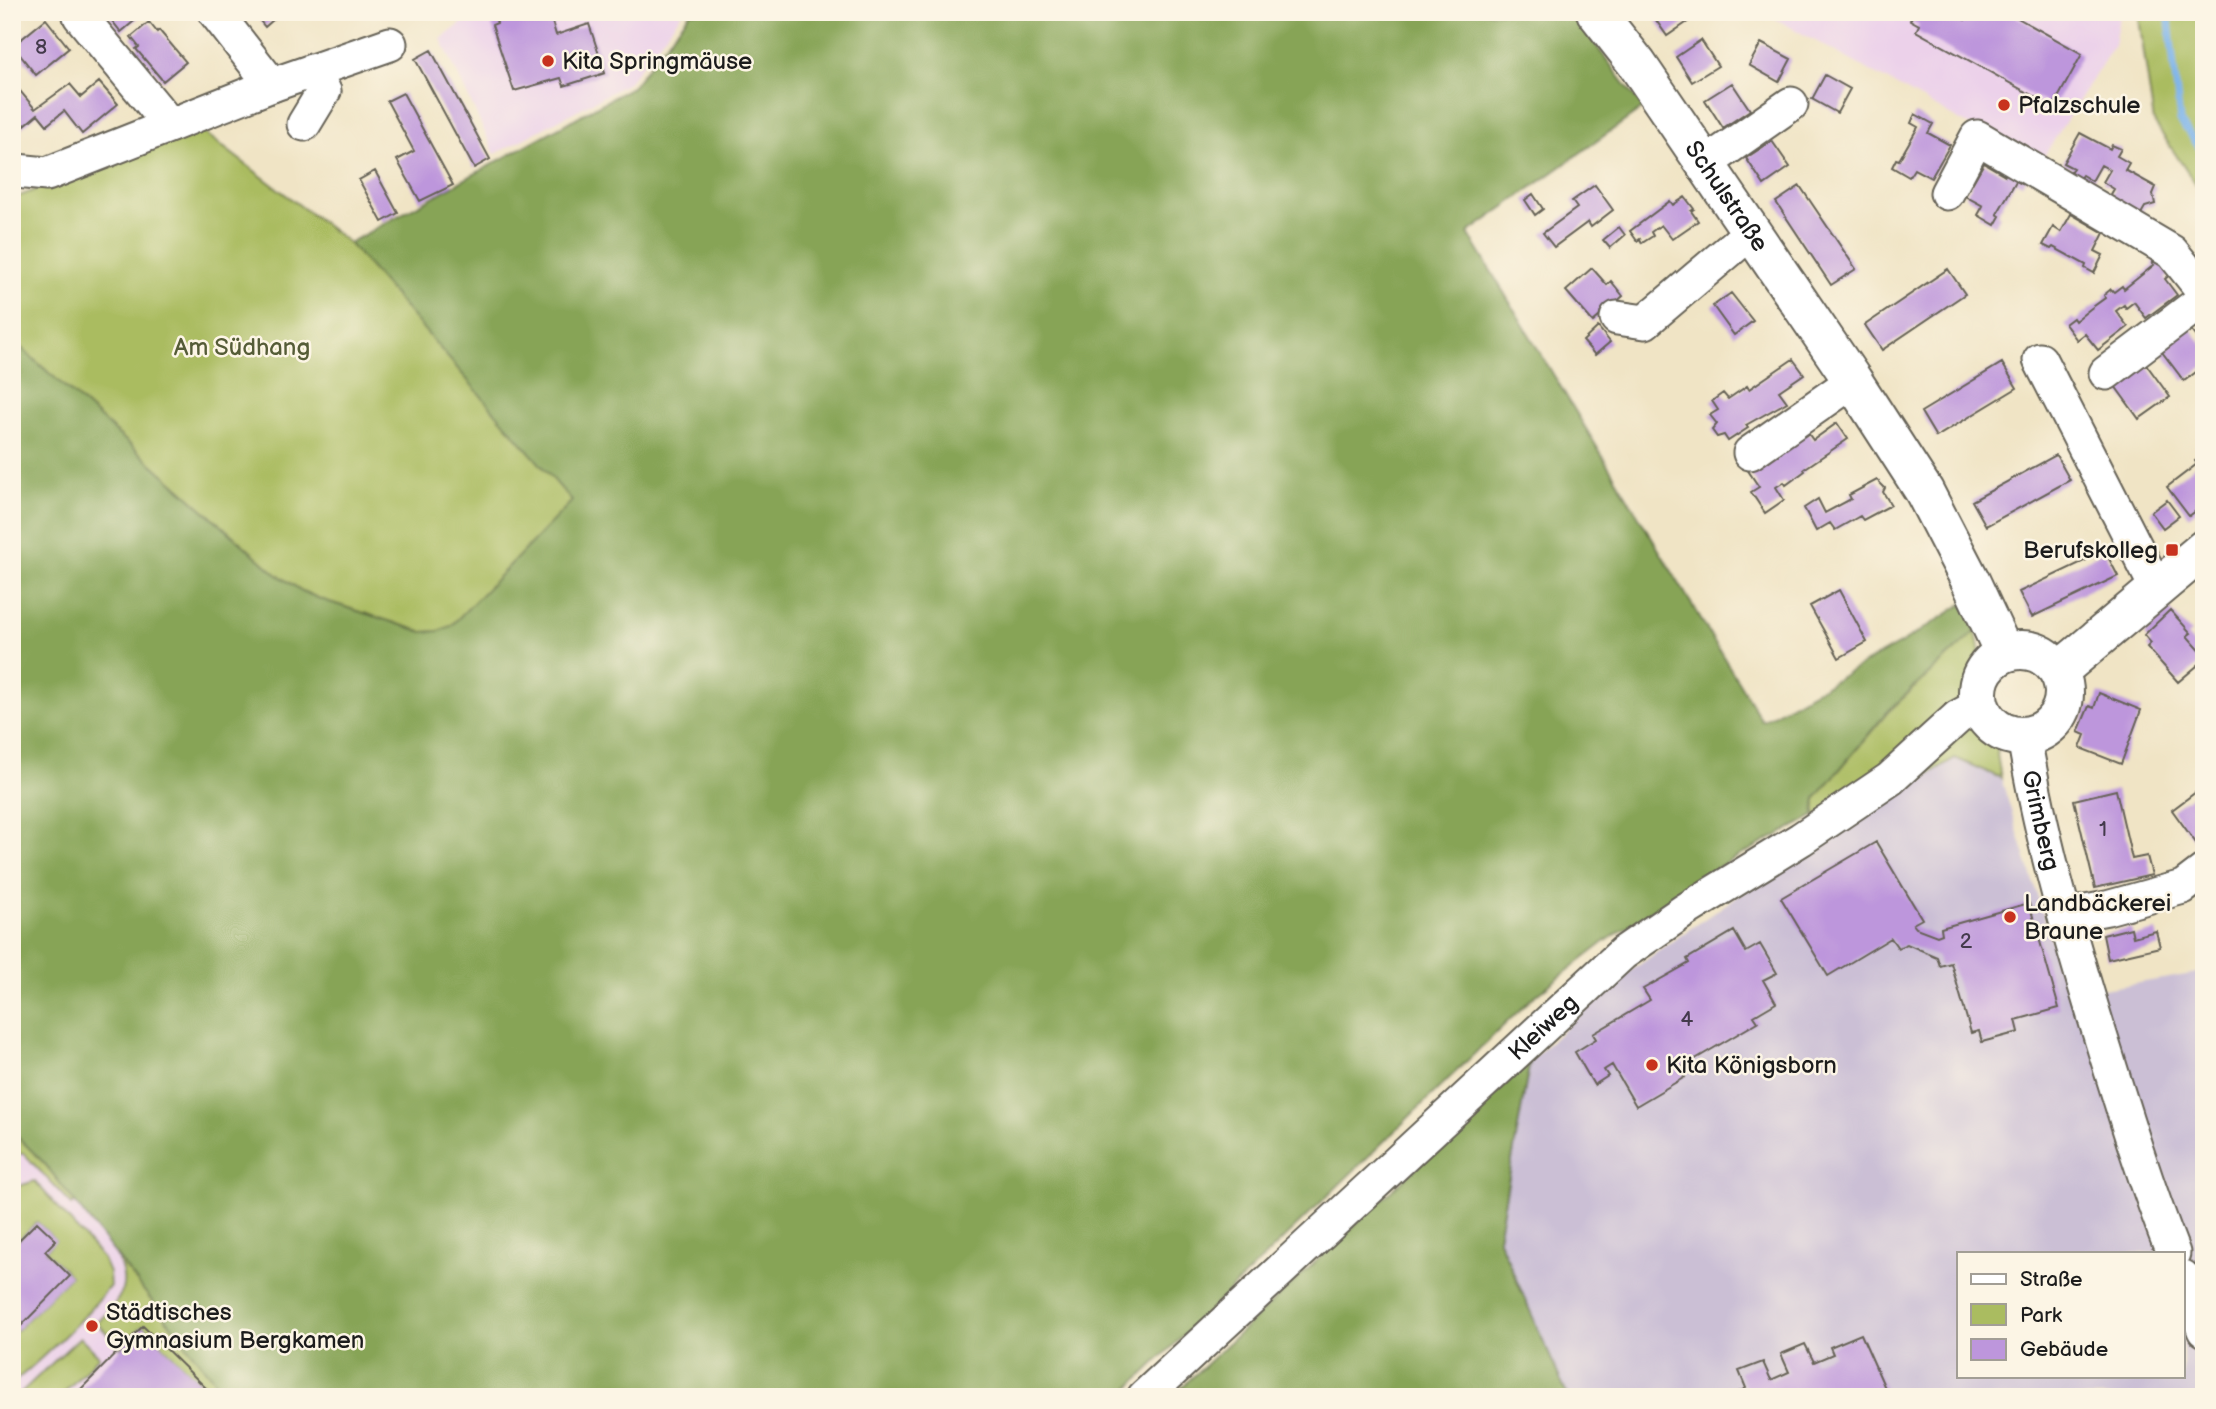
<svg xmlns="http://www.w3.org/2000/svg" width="2216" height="1409" viewBox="0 0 2216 1409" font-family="'Balsamiq Sans',sans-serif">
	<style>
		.built { fill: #ecd1ea }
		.industrial { fill: #cbbfd5; fill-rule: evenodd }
		.green { fill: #aabc60; stroke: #636c3e; stroke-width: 2 }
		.forest { fill: #87a456; stroke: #526039; stroke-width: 2 }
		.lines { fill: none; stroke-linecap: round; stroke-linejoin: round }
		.stream { stroke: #7ab2e9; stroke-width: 7 }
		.building { fill: #bd96dc }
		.minor-casing { stroke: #666257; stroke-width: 37 }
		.major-casing { stroke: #666257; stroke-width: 42 }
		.minor { stroke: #fff; stroke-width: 33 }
		.major { stroke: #fff; stroke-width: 38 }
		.poi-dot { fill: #c8321e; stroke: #fcf5e5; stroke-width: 2.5 }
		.labels { text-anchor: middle; stroke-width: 5; stroke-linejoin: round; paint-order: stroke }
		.number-label { font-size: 21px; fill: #443a4c }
		.poi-label { font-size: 24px; fill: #1c1c1c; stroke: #fcf5e5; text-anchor: start }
		.street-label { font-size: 24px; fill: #1c1c1c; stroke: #fcf5e5 }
		.park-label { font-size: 24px; fill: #555c37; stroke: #fcf5e5 }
	</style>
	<rect width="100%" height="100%" fill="#fcf5e5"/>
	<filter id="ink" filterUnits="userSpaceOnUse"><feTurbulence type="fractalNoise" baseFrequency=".0143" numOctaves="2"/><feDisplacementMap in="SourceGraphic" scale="14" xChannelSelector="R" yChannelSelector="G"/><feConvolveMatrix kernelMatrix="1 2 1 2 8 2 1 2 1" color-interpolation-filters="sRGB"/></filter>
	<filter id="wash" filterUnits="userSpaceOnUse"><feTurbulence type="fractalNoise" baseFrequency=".00686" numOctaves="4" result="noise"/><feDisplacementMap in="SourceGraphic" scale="28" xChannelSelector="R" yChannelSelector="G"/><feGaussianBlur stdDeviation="1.57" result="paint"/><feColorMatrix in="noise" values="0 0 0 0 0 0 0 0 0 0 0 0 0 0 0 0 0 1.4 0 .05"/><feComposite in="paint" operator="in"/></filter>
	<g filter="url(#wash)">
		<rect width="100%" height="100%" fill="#f0e4c5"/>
		<path class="built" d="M477,12H683L628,83L495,154L441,39Z
			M1763,12H2120L2114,45L2039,164Z
			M12,1131L45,1164L227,1397H12Z"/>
		<path class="industrial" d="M1955,758L2001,778L2068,995L2204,972V1397H1568L1498,1238L1530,1061L1614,983L1691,928L1815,844ZM1959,1253H2183V1376H1959Z"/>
		<path class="green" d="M2138,12H2202L2204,197L2154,122Z
			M197,127L349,243L573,501L451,626L439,631L423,632L320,599L302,591L275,573L12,340V199Z
			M1976,631L2001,778L1955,758L1815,844L1816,798L1888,712Z
			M18,1137L45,1164L75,1202L72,1205L24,1154H18Z
			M35,1181L103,1259L109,1273L110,1286C81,1322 47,1354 12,1384V1335L70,1276L45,1251L55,1240L37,1222L14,1245L12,1244V1188Z
			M115,1254L227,1397H209L211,1394L143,1326L121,1348L97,1323C120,1300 133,1286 115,1254Z
			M80,1337L99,1356L62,1395L63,1397H16Z"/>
		<path class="forest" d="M691,12H1571L1643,108L1468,233L1762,721L1903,642L1963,604L1976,631L1887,712L1816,798L1814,816L1720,866L1606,941L1531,999L1120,1397H227L45,1164L12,1131V340L275,573L302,591L320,599L423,632L439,631L451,626L572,501L349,243L632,87Z
			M1530,1061L1498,1238L1568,1397H1171Z"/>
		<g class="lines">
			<path class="stream" d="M2168,12L2180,121L2204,154"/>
		</g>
		<g id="blocks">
			<path class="building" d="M105,12H145L121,32Z
				M253,12H282L265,27Z
				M493,12H549L556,35L589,24L605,73L564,86L561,78L514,91L492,25L497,23Z
				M1653,12H1684L1689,21L1667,36L1651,13Z
				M1915,12H1952L1965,20L1970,12H2007L2082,54L2053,107L1916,31L1919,25L1910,20Z
				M46,19L69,48L36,75L13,46Z
				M149,22L157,32L159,30L186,62L163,81L136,49L139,47L131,37Z
				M1701,40L1718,66L1692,82L1676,57Z
				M1761,43L1791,59L1779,82L1749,65Z
				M431,50L490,159L474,168L415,59Z
				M1825,75L1850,89L1837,113L1812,99Z
				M99,82L118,104L82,134L64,111L47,125L38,114L12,136V89L16,86L35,109L70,84L81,97Z
				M1732,83L1750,110L1723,128L1705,100Z
				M403,93L453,185L420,201L397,160L414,151L387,101Z
				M1915,114L1933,124L1928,133L1950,145L1931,178L1914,169L1909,177L1892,167L1896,159L1899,160L1918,127L1911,123Z
				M2080,133L2110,149L2112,145L2121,149L2117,156L2129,163L2125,170L2156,187L2153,194L2155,204L2145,207L2141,214L2110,196L2114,189L2103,182L2110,170L2101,165L2092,181L2082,175L2079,179L2069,173L2073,168L2063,163Z
				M1772,141L1790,167L1764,185L1746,158Z
				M1984,163L2005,175L2009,166L2027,176L2022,184L2016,181L1997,214L2000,216L1995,225L1978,215L1983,206L1965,196Z
				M375,171L398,213L382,222L359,180Z
				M1595,185L1613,210L1591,227L1588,222L1554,247L1543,233L1577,208L1572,201Z
				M1800,186L1856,269L1831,285L1776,202Z
				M1533,194L1543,209L1535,215L1525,200Z
				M1685,197L1694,209L1691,211L1698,221L1672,239L1661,225L1651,232L1653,236L1642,243L1640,239L1637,241L1630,231L1670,201L1673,205Z
				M2071,214L2104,233L2095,251L2103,255L2094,273L2085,268L2086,265L2053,247L2051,249L2043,245L2053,227L2061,232Z
				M1619,227L1625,235L1610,248L1603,240Z
				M2160,257L2172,273L2165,279L2177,295L2146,318L2134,302L2126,308L2124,305L2116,311L2128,327L2098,350L2085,334L2077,340L2065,324L2073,318L2075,321L2090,309L2105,298L2104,295L2111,289L2114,292L2122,286L2124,289L2154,265L2152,263Z
				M1592,268L1607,285L1611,281L1623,296L1593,322L1566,291Z
				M1948,269L1965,294L1882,350L1865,325Z
				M1731,293L1753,321L1734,335L1713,306Z
				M2188,326L2204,346V366L2184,381L2159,348Z
				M1598,327L1610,342L1595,355L1583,341Z
				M1793,359L1804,374L1779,391L1787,402L1746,425L1748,428L1728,441L1724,435L1717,437L1712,430L1717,424L1710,415L1718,410L1712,401L1723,393L1728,399L1747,386L1749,389Z
				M2002,363L2017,388L1936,437L1921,412Z
				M2146,364L2170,397L2139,419L2115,386Z
				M1837,423L1848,439L1804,469L1805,471L1786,485L1784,482L1776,487L1784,500L1765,513L1751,492L1759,487L1747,469L1805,429L1813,440Z
				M2204,447V505L2189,516L2167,487L2197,464L2195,461L2203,455L2199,451Z
				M2056,455L2070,480L1986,526L1972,501Z
				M1877,480L1885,488L1883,492L1891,505L1863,520L1860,516L1835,530L1830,523L1816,531L1804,508L1818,499L1825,513L1851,499L1849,495Z
				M2167,500L2179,516L2163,528L2151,512Z
				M2105,551L2118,576L2032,617L2019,592Z
				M1839,590L1867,642L1839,658L1810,606Z
				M2170,610L2191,633L2187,636L2204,655V660L2178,682L2147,647L2151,643L2144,635Z
				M2099,693L2141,710L2121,764L2080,748L2085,735L2078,732L2089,706L2094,708Z
				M2204,786V837L2196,843L2172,810Z
				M2116,790L2132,859L2147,856L2152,875L2095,888L2074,800Z
				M1876,842L1922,919L1913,924L1916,928L1937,936L1942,934L1941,928L2029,903L2059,1008L2016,1020L2019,1032L1982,1042L1979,1031L1971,1033L1951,963L1940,966L1937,957L1907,944L1898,948L1891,938L1828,976L1781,898Z
				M2131,928L2133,937L2156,931L2160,947L2108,959L2103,935Z
				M1734,931L1746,952L1760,944L1777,973L1763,980L1776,1003L1754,1016L1758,1022L1680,1068L1685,1077L1636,1106L1612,1065L1604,1070L1608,1076L1594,1085L1575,1052L1596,1039L1593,1034L1650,1000L1643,989L1689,963L1687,959Z
				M37,1222L56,1240L45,1251L70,1276L12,1335V1244L14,1245Z
				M143,1326L212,1394L209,1397H85L79,1391Z
				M1861,1334L1889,1397H1739L1737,1393L1746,1388L1739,1371L1763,1362L1771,1380L1789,1372L1781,1354L1805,1344L1814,1362L1833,1354L1830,1347Z"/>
		</g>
	</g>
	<g filter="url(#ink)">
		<use href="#blocks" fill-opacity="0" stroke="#666257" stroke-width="2"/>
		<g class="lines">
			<g class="minor-casing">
				<g id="minor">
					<path d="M80,16L170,125"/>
					<path d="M272,85L390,44"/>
					<path d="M304,124L324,91L312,71"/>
					<path d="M1705,164L1791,104"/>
					<path d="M12,169L16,171L47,174L272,85L215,12"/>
					<path d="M1947,193L1977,137L2172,252L2204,292"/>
					<path d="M1617,318L1645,322L1751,232"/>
					<path d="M2040,360L2157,589"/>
					<path d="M2106,373L2204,299"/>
					<path d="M1750,453L1853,381"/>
					<path id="s1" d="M2024,736C2041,842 2073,948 2105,1051C2126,1119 2147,1187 2173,1253"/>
					<path d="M2065,916L2107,908L2183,887L2204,871"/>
					<path d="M2183,1277L2204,1330"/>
					<path id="s2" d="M1144,1397L1623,953L1684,911L1801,839L1890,779L1958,717L1980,705"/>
				</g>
			</g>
			<g class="major-casing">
				<g id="major">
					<path id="s3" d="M1596,12L1637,64L1853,381L1924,491L1970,580L2004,653"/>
					<circle cx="2021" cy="693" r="43"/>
					<path d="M2059,671L2204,549"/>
				</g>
			</g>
			<use href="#minor" class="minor"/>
			<use href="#major" class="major"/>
		</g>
	</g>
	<g class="poi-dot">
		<circle cx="548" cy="61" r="7"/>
		<circle cx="2004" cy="105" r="7"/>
		<rect x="2165" y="543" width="14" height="14" rx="3.5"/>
		<circle cx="2010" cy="917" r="7"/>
		<circle cx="1652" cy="1065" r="7"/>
		<circle cx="92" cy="1326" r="7"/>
	</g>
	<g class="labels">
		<g class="number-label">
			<text x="41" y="54">8</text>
			<text x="2103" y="836">1</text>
			<text x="1966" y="948">2</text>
			<text x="1687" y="1026">4</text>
		</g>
		<g class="poi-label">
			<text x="562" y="69">Kita Springmäuse</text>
			<text x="2018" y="113">Pfalzschule</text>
			<text x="2158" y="558" text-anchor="end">Berufskolleg</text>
			<text x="2024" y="911">Landbäckerei<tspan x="2024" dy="28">Braune</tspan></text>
			<text x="1666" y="1073">Kita Königsborn</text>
			<text x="106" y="1320">Städtisches<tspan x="106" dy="28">Gymnasium Bergkamen</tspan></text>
		</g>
		<g class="street-label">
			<text dy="8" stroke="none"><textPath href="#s3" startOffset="226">Schulstraße</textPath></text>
			<text dy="8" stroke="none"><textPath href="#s1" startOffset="86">Grimberg</textPath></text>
			<text dy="8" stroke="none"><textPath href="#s2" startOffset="544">Kleiweg</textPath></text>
		</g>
		<g class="park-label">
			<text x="242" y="355">Am Südhang</text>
		</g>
	</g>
	<rect width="2216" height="1409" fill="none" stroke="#fcf5e5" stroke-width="42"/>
	<rect x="1957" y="1252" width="228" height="126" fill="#fcf5e5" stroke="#a29e95" stroke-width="2"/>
	<rect x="1971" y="1274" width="35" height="10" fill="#ffffff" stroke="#a29e95" stroke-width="2"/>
	<text x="2020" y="1286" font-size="21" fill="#1c1c1c">Straße</text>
	<rect x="1971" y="1304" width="35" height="21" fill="#aabc60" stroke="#a29e95" stroke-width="2"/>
	<text x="2020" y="1322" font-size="21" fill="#1c1c1c">Park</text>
	<rect x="1971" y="1339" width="35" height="21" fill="#bd96dc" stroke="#a29e95" stroke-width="2"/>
	<text x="2020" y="1356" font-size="21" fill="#1c1c1c">Gebäude</text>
</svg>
